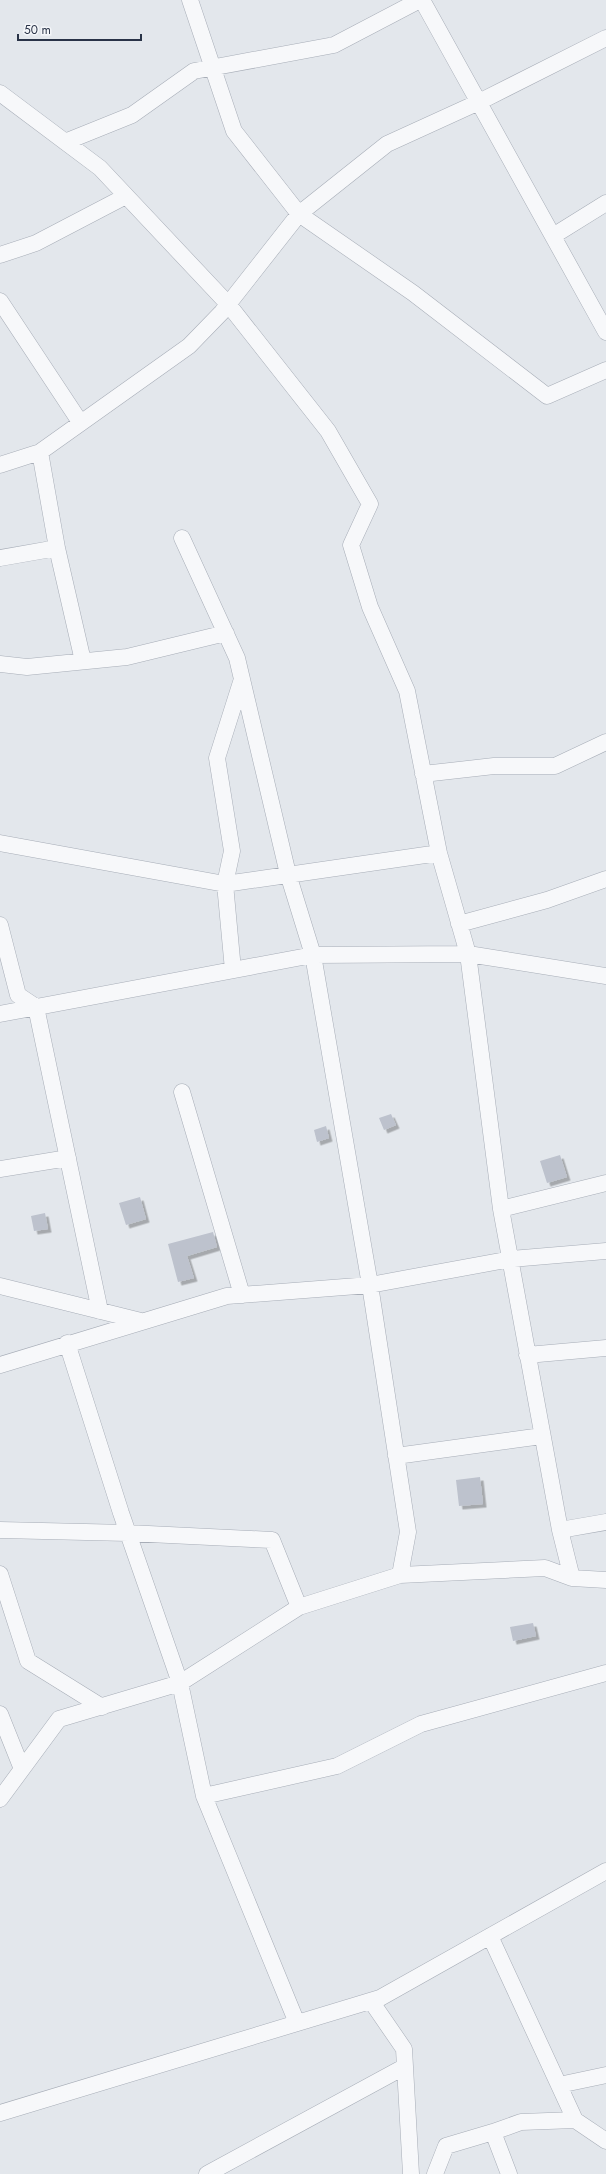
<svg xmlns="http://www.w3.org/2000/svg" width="606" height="2174" viewBox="0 0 606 2174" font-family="Jost,sans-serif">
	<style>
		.building { fill: #bdc2cd; filter: url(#shadow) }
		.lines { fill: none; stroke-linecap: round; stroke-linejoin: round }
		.street-casing { stroke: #a7adb7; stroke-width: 17 }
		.street { stroke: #f7f8fa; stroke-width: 16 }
	</style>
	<defs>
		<filter id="shadow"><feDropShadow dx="3.5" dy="3.5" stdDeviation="0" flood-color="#0004"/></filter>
	</defs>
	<rect width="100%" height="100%" fill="#e3e7ec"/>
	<path class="building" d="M391,1114L396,1125L384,1130L379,1118Z
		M326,1126L329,1138L317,1142L314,1130Z
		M560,1155L567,1177L547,1183L540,1161Z
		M140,1197L146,1219L126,1225L119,1203Z
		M45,1213L48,1229L34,1231L31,1216Z
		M213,1232L217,1247L187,1256L194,1278L178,1282L168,1244Z
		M480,1477L483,1504L459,1506L456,1480Z
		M533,1623L536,1636L513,1641L510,1627Z"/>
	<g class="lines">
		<g class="street-casing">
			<path id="street" d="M190,0L234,131L299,214L413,293L547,396L606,370
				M422,0L606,332
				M0,93L100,168L228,304L328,431L370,504L351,545L370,607L407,691L439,853L468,954L501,1209L560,1530L572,1578
				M65,142L132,115L194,71L334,45L420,0
				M553,236L606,203
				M0,255L36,243L126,196
				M0,301L80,422
				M40,452L57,548L83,661
				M0,465L40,452L189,346L222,312L299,214L387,144L479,102L606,38
				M182,538L237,658L288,874L313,955L370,1285L408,1532L400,1575
				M0,558L57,548
				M0,664L27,667L127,657L226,633
				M423,774L494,766H555L606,742
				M0,843L225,884L439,853
				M459,924L547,900L606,879
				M0,925L18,995L36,1007L100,1311
				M233,970L225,884L232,851L217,758L242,679
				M0,1014L313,955L468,954L606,976
				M182,1092L242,1295
				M0,1169L68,1158
				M501,1209L606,1183
				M0,1286L141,1321
				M67,1343L121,1513L180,1683L204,1796L297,2023
				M527,1355L606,1348
				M0,1365L227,1296L370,1285L511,1259L606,1251
				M396,1456L542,1436
				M0,1530L128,1533L272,1540L299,1607
				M560,1530L606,1522
				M0,1574L28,1661L102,1707
				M0,1714L22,1769
				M204,1796L337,1766L421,1724L606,1673
				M0,1799L59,1719L180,1683L299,1607L400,1575L545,1568L572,1578L606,1580
				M490,1936L575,2120L606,2141
				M371,2001L404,2049L411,2174
				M559,2085L606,2075
				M0,2113L380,1998L606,1871
				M493,2132L509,2174
				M207,2174L404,2067
				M435,2174L446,2146L493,2132L521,2122L575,2120"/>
		</g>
		<use href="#street" class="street"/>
	</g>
	<path d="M18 34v6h123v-6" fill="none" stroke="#293347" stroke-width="2"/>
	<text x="24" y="34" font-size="12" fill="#293347" stroke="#f4f6f9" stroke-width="3" paint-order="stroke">50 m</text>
</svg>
